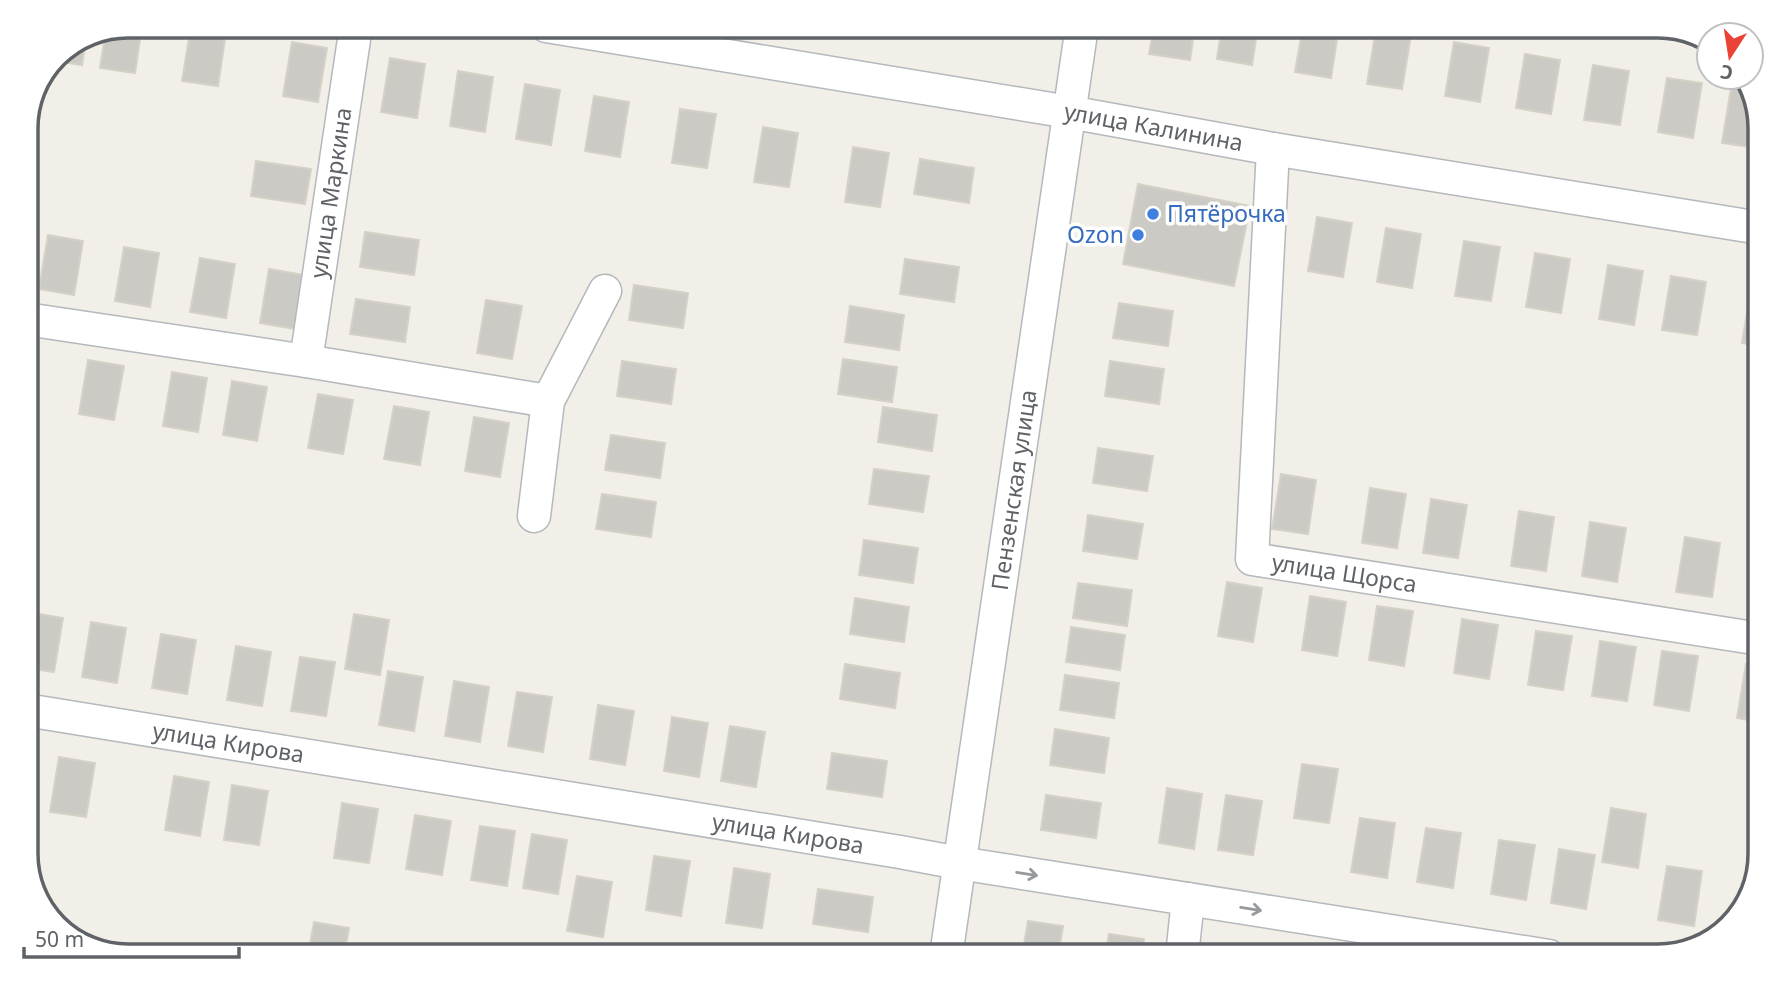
<svg xmlns="http://www.w3.org/2000/svg" width="1786" height="982" viewBox="0 0 1786 982" font-family="'Noto Sans',sans-serif">
	<style>
		.building { fill: #cccac5; stroke: #d6d1c6; stroke-width: 2 }
		.lines { fill: none; stroke-linecap: round; stroke-linejoin: round }
		.minor-casing { stroke: #b5b8bc; stroke-width: 35 }
		.minor { stroke: #fff; stroke-width: 32 }
		.oneway { stroke: #979a9d }
		.shop-dot { fill: #3f7fe0; stroke: #fff; stroke-width: 2.5 }
		.labels { text-anchor: middle; stroke-width: 7; stroke-linejoin: round; paint-order: stroke }
		.street-label { font-size: 23px; fill: #5f6368; stroke: #fff }
		.shop-label { font-size: 23px; fill: #366cbe; stroke: #fff; text-anchor: start }
		.rim { fill: none; stroke: #5f6368; stroke-width: 3.5 }
	</style>
	<rect width="100%" height="100%" fill="#f1efe8"/>
	<path class="building" d="M129,26H142L135,73L100,68L105,36Z
		M191,26L226,32L218,86L182,81Z
		M1154,26H1195L1190,60L1149,54Z
		M1222,26H1258L1252,65L1217,59Z
		M1303,26H1339L1331,78L1295,72Z
		M1376,29L1411,35L1402,89L1367,84Z
		M292,42L327,48L318,102L283,96Z
		M1454,42L1489,48L1480,102L1445,96Z
		M85,44L82,65L55,61L57,56Z
		M1525,54L1560,60L1551,114L1516,108Z
		M390,58L425,64L417,118L381,112Z
		M1593,65L1629,71L1620,125L1584,120Z
		M458,71L493,77L485,132L450,126Z
		M1667,78L1702,83L1693,138L1658,132Z
		M525,84L560,90L551,145L516,139Z
		M1731,88L1749,91L1760,123L1757,148L1722,143Z
		M594,96L629,102L620,157L585,151Z
		M680,109L716,114L707,168L672,163Z
		M763,127L798,133L789,187L754,182Z
		M853,147L889,153L880,207L845,202Z
		M920,159L974,168L969,203L914,194Z
		M256,161L311,169L305,204L251,196Z
		M1138,184L1250,206L1234,286L1123,264Z
		M1317,217L1352,223L1343,277L1308,271Z
		M1386,228L1421,234L1412,288L1377,282Z
		M365,232L419,240L414,275L360,267Z
		M48,235L83,241L74,295L39,289Z
		M1464,241L1500,247L1491,301L1455,296Z
		M124,247L159,253L150,307L115,301Z
		M1535,253L1570,259L1561,313L1526,307Z
		M200,258L235,264L226,318L190,312Z
		M905,259L959,267L954,302L900,294Z
		M1608,265L1643,271L1634,325L1599,319Z
		M269,269L304,275L295,329L260,323Z
		M1671,276L1706,282L1697,335L1662,330Z
		M634,285L688,293L683,328L629,320Z
		M1751,289L1760,290V346L1742,343Z
		M356,299L410,307L405,342L350,334Z
		M486,300L522,306L512,359L477,353Z
		M1119,303L1173,311L1168,346L1113,338Z
		M850,306L904,315L899,350L845,342Z
		M843,359L897,367L892,402L838,394Z
		M88,360L124,366L114,420L79,414Z
		M622,361L676,369L671,404L617,396Z
		M1110,361L1164,369L1159,404L1105,396Z
		M172,372L207,378L198,432L163,426Z
		M232,381L267,387L257,441L223,435Z
		M318,394L353,400L343,454L308,448Z
		M394,406L429,412L420,465L384,459Z
		M883,407L937,415L932,451L878,442Z
		M474,417L509,423L500,477L465,471Z
		M611,435L665,443L660,478L605,470Z
		M1098,448L1153,456L1147,491L1093,483Z
		M874,469L929,476L923,512L869,504Z
		M1281,474L1316,480L1308,534L1272,529Z
		M1370,488L1406,494L1397,548L1362,543Z
		M602,494L656,502L651,537L596,529Z
		M1431,499L1467,505L1458,558L1423,553Z
		M1519,511L1554,517L1546,571L1511,566Z
		M1088,515L1143,524L1137,559L1083,551Z
		M1590,522L1626,528L1617,582L1582,576Z
		M1685,537L1720,543L1712,597L1676,592Z
		M864,540L918,548L913,583L859,575Z
		M1227,582L1262,588L1253,642L1218,636Z
		M1078,583L1132,590L1127,626L1073,618Z
		M1310,596L1346,602L1337,656L1302,650Z
		M855,598L909,607L904,642L850,634Z
		M1377,606L1413,611L1404,666L1369,660Z
		M28,612L63,618L54,672L26,668V622Z
		M354,614L389,620L380,675L345,669Z
		M1462,619L1498,625L1489,679L1454,673Z
		M91,622L126,628L117,683L82,677Z
		M1071,627L1125,635L1120,670L1066,662Z
		M1536,631L1572,636L1563,690L1528,685Z
		M161,634L196,640L187,694L152,688Z
		M1600,641L1636,647L1627,701L1592,696Z
		M236,646L271,652L262,706L227,700Z
		M1662,651L1698,656L1689,711L1654,705Z
		M300,657L335,662L326,716L291,711Z
		M845,664L900,673L895,708L840,699Z
		M1746,664L1760,666V722L1737,718Z
		M388,671L423,677L414,731L379,725Z
		M1065,675L1119,683L1114,718L1060,710Z
		M454,681L489,687L480,742L445,736Z
		M517,692L552,697L543,752L508,746Z
		M598,705L634,711L625,765L590,759Z
		M672,717L708,723L699,777L664,771Z
		M730,726L765,732L756,787L721,781Z
		M1055,729L1109,738L1104,773L1050,765Z
		M26,752L35,753L26,802Z
		M832,753L887,761L882,797L827,789Z
		M59,757L95,763L86,817L50,812Z
		M1302,764L1338,769L1329,823L1294,818Z
		M174,776L209,782L200,836L165,830Z
		M232,785L268,791L259,845L224,840Z
		M1167,788L1202,794L1194,849L1159,843Z
		M1046,795L1101,803L1096,838L1041,830Z
		M1226,795L1262,801L1253,855L1218,850Z
		M342,803L378,809L369,863L334,858Z
		M1611,808L1646,814L1638,868L1602,862Z
		M415,815L451,821L442,875L406,869Z
		M1360,818L1395,823L1387,878L1351,872Z
		M480,826L515,831L507,886L471,880Z
		M1426,828L1461,833L1453,888L1417,882Z
		M532,834L567,840L558,894L523,888Z
		M1499,840L1535,845L1526,900L1491,894Z
		M1559,849L1595,855L1586,909L1551,903Z
		M654,856L690,861L681,916L646,910Z
		M1667,866L1702,871L1694,926L1658,920Z
		M734,868L770,874L762,928L726,923Z
		M577,876L612,882L603,937L567,931Z
		M1746,878L1753,879L1746,904L1741,909Z
		M818,889L873,897L868,932L813,924Z
		M1028,921L1063,926L1058,956H1022Z
		M314,922L349,928L344,956H308Z
		M1109,934L1144,939L1141,956H1105Z
		M1202,948L1237,954V956H1201Z"/>
	<g class="lines">
		<g class="minor-casing">
			<g id="minor">
				<path id="s1" d="M546,26L1069,112L1273,149L1760,228"/>
				<path id="s2" d="M1273,149L1252,559L1760,639"/>
				<path d="M26,319L306,361L548,401"/>
				<path id="s3" d="M306,361L356,26"/>
				<path d="M534,516L548,401L605,291"/>
				<path id="s4" d="M26,710L900,852L959,863L1549,956"/>
				<path id="s5" d="M946,956L1082,26"/>
				<path d="M1182,956L1188,899"/>
			</g>
		</g>
		<use href="#minor" class="minor"/>
	</g>
	<defs><path id="oneway-shaft" d="M-6 0H5M1.5-3L5.5 0L1.5 3" fill="none" stroke-width="1.6" stroke-linecap="round" stroke-linejoin="round" transform="scale(1.75)"/></defs>
	<g class="oneway">
		<use href="#oneway-shaft" transform="translate(1027 874) rotate(9)"/>
		<use href="#oneway-shaft" transform="translate(1251 909) rotate(9)"/>
	</g>
	<g class="shop-dot">
		<circle cx="1153" cy="214" r="7"/>
		<circle cx="1138" cy="235" r="7"/>
	</g>
	<g class="labels">
		<g class="street-label">
			<text dy="8" stroke="none"><textPath href="#s1" startOffset="616">улица Калинина</textPath></text>
			<text dy="8" stroke="none"><textPath href="#s3" startOffset="170">улица Маркина</textPath></text>
			<text dy="8" stroke="none"><textPath href="#s5" startOffset="471">Пензенская улица</textPath></text>
			<text dy="8" stroke="none"><textPath href="#s2" startOffset="504">улица Щорса</textPath></text>
			<text dy="8" stroke="none"><textPath href="#s4" startOffset="205">улица Кирова</textPath></text>
			<text dy="8" stroke="none"><textPath href="#s4" startOffset="772">улица Кирова</textPath></text>
		</g>
		<g class="shop-label">
			<text x="1167" y="222">Пятёрочка</text>
			<text x="1124" y="243" text-anchor="end">Ozon</text>
		</g>
	</g>
	<path d="M0 0H1786V982H0ZM128 38H1658A90 90 0 0 1 1748 128V854A90 90 0 0 1 1658 944H128A90 90 0 0 1 38 854V128A90 90 0 0 1 128 38Z" fill="#fff" fill-rule="evenodd"/>
	<path class="rim" d="M128 38H1658A90 90 0 0 1 1748 128V854A90 90 0 0 1 1658 944H128A90 90 0 0 1 38 854V128A90 90 0 0 1 128 38Z"/>
	<g transform="translate(1730 56) rotate(192)"><circle r="33" fill="#ffffff" stroke="#bfc1c3" stroke-width="2"/>
	<path d="M0-5L12 26L0 18L-12 26Z" fill="#ea4335"/>
	<text y="-10" font-size="19" font-weight="bold" text-anchor="middle" fill="#5f6368">С</text>
	</g>
	<path d="M24 947v10h215v-10" fill="none" stroke="#5f6368" stroke-width="3.5"/>
	<text x="35" y="947" font-size="21" fill="#5f6368" stroke="#ffffff" stroke-width="5" paint-order="stroke">50 m</text>
</svg>
